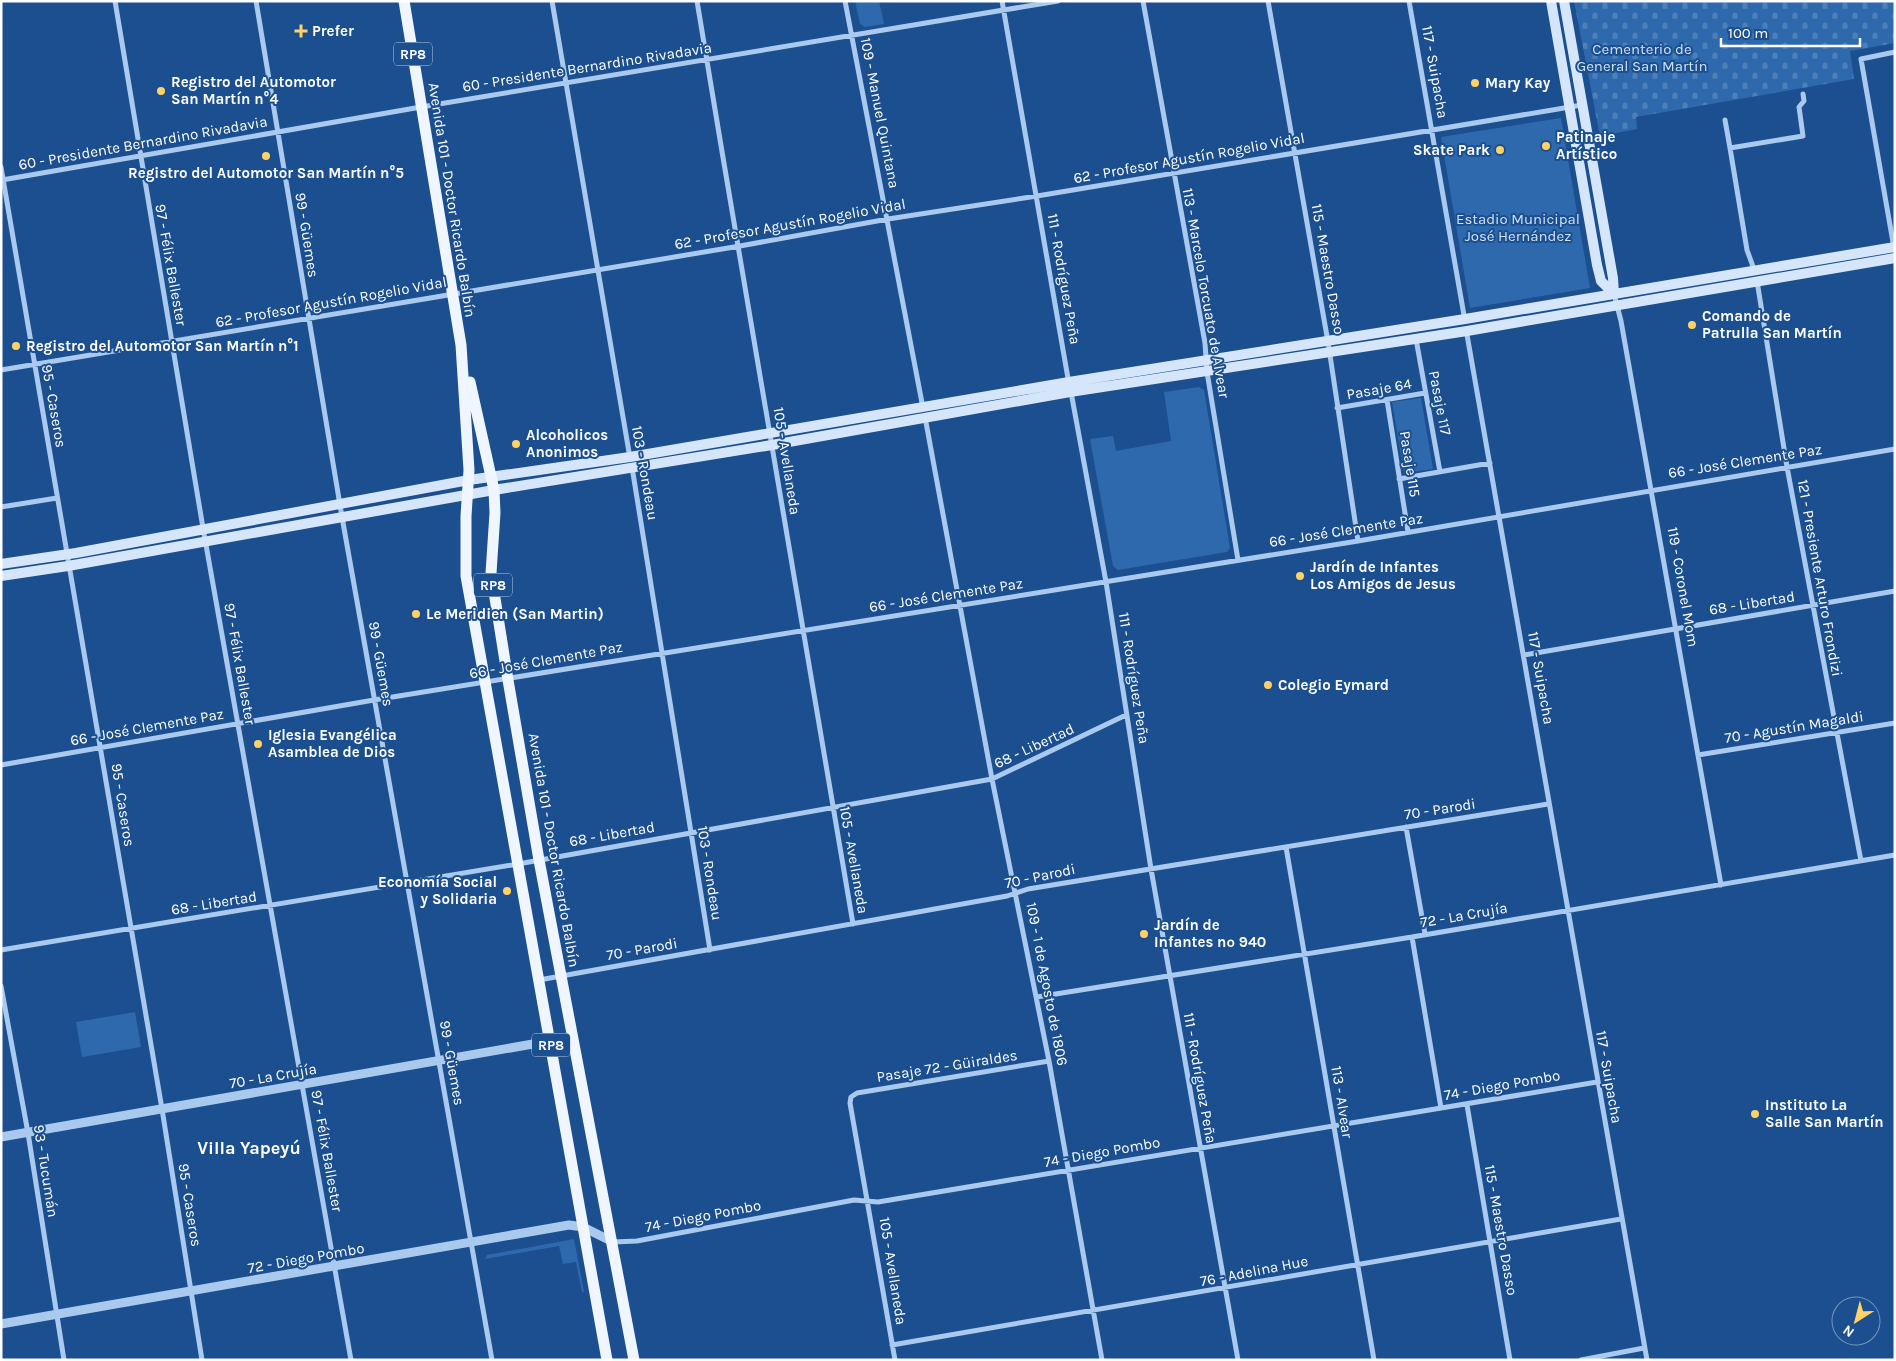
<svg xmlns="http://www.w3.org/2000/svg" width="1896" height="1361" viewBox="0 0 1896 1361" font-family="Karla,sans-serif">
	<style>
		.green { fill: #2e69ad }
		.cemetery { fill: url(#cemetery-stones) }
		.lines { fill: none; stroke-linecap: round; stroke-linejoin: round }
		.minor { stroke: #a9c9ee; stroke-width: 5 }
		.tertiary { stroke: #a9c9ee; stroke-width: 9 }
		.secondary { stroke: #d6e6fa; stroke-width: 10 }
		.primary { stroke: #f0f6ff; stroke-width: 11 }
		.poi-dot { fill: #ffd166; stroke: #1b4f8f; stroke-width: 2 }
		.labels { text-anchor: middle; stroke-width: 4; stroke-linejoin: round; paint-order: stroke }
		.shield { fill: #1b4f8f; stroke: #bbcadd; stroke-width: 1 }
		.shield-label { font-size: 14px; font-weight: bold; fill: #fff }
		.poi-label { font-size: 15px; font-weight: bold; fill: #fff; stroke: #1b4f8f; text-anchor: start }
		.park-label { font-size: 15px; fill: #cfe3fa; stroke: #1b4f8f }
		.street-label { font-size: 15px; fill: #fff; stroke: #1b4f8f }
		.quarter-label { font-size: 18px; font-weight: bold; fill: #fff; stroke: #1b4f8f }
	</style>
	<defs>
		<pattern id="cemetery-stones" width="16" height="16" patternUnits="userSpaceOnUse" patternTransform="scale(1.25)"><rect width="16" height="16" fill="#2e69ad"/><path d="M2 7V4a2 2 0 0 1 4 0v3zM10 15v-3a2 2 0 0 1 4 0v3z" fill="#4d80b9"/></pattern>
	</defs>
	<rect width="100%" height="100%" fill="#1b4f8f"/>
	<path class="green" d="M855,1H879L884,24L865,27L860,24Z
		M1561,118L1590,288L1470,308L1441,137Z
		M1199,387L1204,390L1230,548L1227,552L1118,570L1113,566L1090,439L1113,436L1116,451L1171,441L1164,392Z
		M1421,398L1433,469L1404,473L1392,402Z
		M135,1012L141,1047L82,1057L76,1022Z
		M574,1239L584,1292H582L576,1262L563,1264L559,1246L485,1259L487,1255Z"/>
	<path class="cemetery" d="M1574,1H1895V43L1850,51L1854,79L1636,117L1637,129L1600,136Z"/>
	<g class="lines">
		<path class="minor" d="M115,1L203,528L351,1360
			M256,1L342,517L492,1360
			M552,1L630,458
			M697,1C748,309 800,617 853,924
			M845,1L923,408
			M1002,1L1069,384
			M1143,1L1205,343L1207,372L1238,560
			M1268,1L1328,342L1358,541
			M1409,1L1465,321
			M1725,120L1730,148
			M1,167L162,1109L202,1360
			M2,180L421,107L1058,1
			M1894,248L1861,59L1895,52
			M1755,272L1747,250L1730,148L1803,136L1799,107L1804,101L1803,94
			M1757,281L1787,467L1861,861
			M1614,294L1621,321L1721,885
			M1466,329L1647,1360
			M1416,339L1440,472
			M1,370L740,246L888,219L1037,196L1582,105
			M1071,392L1106,582L1151,869L1238,1360
			M1387,400L1408,532
			M1337,408L1425,393
			M925,417L992,779L1049,1061L1102,1360
			M632,467L710,950
			M1399,479L1490,463
			M1,507L57,498
			M1524,655L1895,591
			M1698,755L1895,723
			M1,765L374,700L1358,541L1895,449
			M1406,827L1425,934
			M1286,847L1374,1360
			M1412,937L1441,1108
			M1,950L518,864L992,779L1126,715
			M539,980L1007,896L1028,889L1548,804
			M1,986L28,1133L64,1360
			M1037,997L1412,937L1895,855
			M1467,1105L1510,1360
			M613,1242L637,1241L854,1200L878,1202L1597,1082
			M892,1345C1135,1304 1378,1263 1621,1219
			M895,1360L850,1103L851,1097L857,1093L1049,1061
			M1581,1360L1644,1348"/>
		<path class="tertiary" d="M1,1137L550,1041
			M1,1324L569,1225L583,1227L613,1242"/>
		<path class="secondary" d="M1551,1L1597,265L1601,281L1614,294
			M1564,1L1613,278L1614,294
			M1,564L76,553L469,480L630,457L1069,382L1465,319L1895,247
			M1,576L68,566L494,490L772,445L1070,392L1467,331L1895,258"/>
		<path class="primary" d="M404,1L461,345L469,470L466,516V576L607,1360
			M470,382L494,490L495,513L491,573L508,680L539,860L634,1360"/>
	</g>
	<g class="poi-dot">
		<path d="M298.5 23.5h5v5h5v5h-5v5h-5v-5h-5v-5h5z"/>
		<circle cx="1475" cy="83" r="5"/>
		<circle cx="161" cy="91" r="5"/>
		<circle cx="1546" cy="146" r="5"/>
		<circle cx="1500" cy="150" r="5"/>
		<circle cx="266" cy="156" r="5"/>
		<circle cx="1692" cy="325" r="5"/>
		<circle cx="16" cy="346" r="5"/>
		<circle cx="516" cy="444" r="5"/>
		<circle cx="1300" cy="576" r="5"/>
		<circle cx="416" cy="614" r="5"/>
		<circle cx="1268" cy="685" r="5"/>
		<circle cx="258" cy="744" r="5"/>
		<circle cx="507" cy="891" r="5"/>
		<circle cx="1144" cy="934" r="5"/>
		<circle cx="1755" cy="1114" r="5"/>
	</g>
	<g class="labels">
		<g class="shield">
			<rect x="394" y="42.5" width="38" height="23" rx="4"/>
			<rect x="474" y="573.5" width="38" height="23" rx="4"/>
			<rect x="532" y="1033.5" width="38" height="23" rx="4"/>
		</g>
		<g class="shield-label">
			<text x="413" y="59">RP8</text>
			<text x="493" y="590">RP8</text>
			<text x="551" y="1050">RP8</text>
		</g>
		<g class="poi-label">
			<text x="312" y="36">Prefer</text>
			<text x="171" y="87">Registro del Automotor<tspan x="171" dy="17">San Martín n°4</tspan></text>
			<text x="1485" y="88">Mary Kay</text>
			<text x="1556" y="142">Patinaje<tspan x="1556" dy="17">Artístico</tspan></text>
			<text x="1490" y="155" text-anchor="end">Skate Park</text>
			<text x="266" y="178" text-anchor="middle">Registro del Automotor San Martín n°5</text>
			<text x="1702" y="321">Comando de<tspan x="1702" dy="17">Patrulla San Martín</tspan></text>
			<text x="26" y="351">Registro del Automotor San Martín n°1</text>
			<text x="526" y="440">Alcoholicos<tspan x="526" dy="17">Anonimos</tspan></text>
			<text x="1310" y="572">Jardín de Infantes<tspan x="1310" dy="17">Los Amigos de Jesus</tspan></text>
			<text x="426" y="619">Le Meridien (San Martin)</text>
			<text x="1278" y="690">Colegio Eymard</text>
			<text x="268" y="740">Iglesia Evangélica<tspan x="268" dy="17">Asamblea de Dios</tspan></text>
			<text x="497" y="887" text-anchor="end">Economía Social<tspan x="497" dy="17">y Solidaria</tspan></text>
			<text x="1154" y="930">Jardín de<tspan x="1154" dy="17">Infantes nº 940</tspan></text>
			<text x="1765" y="1110">Instituto La<tspan x="1765" dy="17">Salle San Martín</tspan></text>
		</g>
		<g class="park-label">
			<text x="1642" y="54">Cementerio de<tspan x="1642" dy="17">General San Martín</tspan></text>
			<text x="1518" y="224">Estadio Municipal<tspan x="1518" dy="17">José Hernández</tspan></text>
		</g>
		<g class="street-label">
			<text transform="translate(587 67) rotate(-9)" y="5">60 - Presidente Bernardino Rivadavia</text>
			<text transform="translate(1435 72) rotate(80)" y="5">117 - Suipacha</text>
			<text transform="translate(880 113) rotate(79)" y="5">109 - Manuel Quintana</text>
			<text transform="translate(143 143) rotate(-10)" y="5">60 - Presidente Bernardino Rivadavia</text>
			<text transform="translate(1189 158) rotate(-10)" y="5">62 - Profesor Agustín Rogelio Vidal</text>
			<text transform="translate(452 200) rotate(81)" y="5">Avenida 101 - Doctor Ricardo Balbín</text>
			<text transform="translate(790 224) rotate(-10)" y="5">62 - Profesor Agustín Rogelio Vidal</text>
			<text transform="translate(307 235) rotate(81)" y="5">99 - Güemes</text>
			<text transform="translate(171 265) rotate(80)" y="5">97 - Félix Ballester</text>
			<text transform="translate(1328 269) rotate(80)" y="5">115 - Maestro Dasso</text>
			<text transform="translate(1064 279) rotate(80)" y="5">111 - Rodríguez Peña</text>
			<text transform="translate(1206 293) rotate(80)" y="5">113 - Marcelo Torcuato de Alvear</text>
			<text transform="translate(331 302) rotate(-10)" y="5">62 - Profesor Agustín Rogelio Vidal</text>
			<text transform="translate(1379 389) rotate(-10)" y="5">Pasaje 64</text>
			<text transform="translate(1440 403) rotate(79)" y="5">Pasaje 117</text>
			<text transform="translate(54 406) rotate(80)" y="5">95 - Caseros</text>
			<text transform="translate(787 461) rotate(81)" y="5">105 - Avellaneda</text>
			<text transform="translate(1745 461) rotate(-9)" y="5">66 - José Clemente Paz</text>
			<text transform="translate(1410 464) rotate(81)" y="5">Pasaje 115</text>
			<text transform="translate(645 473) rotate(80)" y="5">103 - Rondeau</text>
			<text transform="translate(1346 530) rotate(-9)" y="5">66 - José Clemente Paz</text>
			<text transform="translate(1820 578) rotate(80)" y="5">121 - Presiente Arturo Frondizi</text>
			<text transform="translate(1683 587) rotate(80)" y="5">119 - Coronel Mom</text>
			<text transform="translate(946 595) rotate(-9)" y="5">66 - José Clemente Paz</text>
			<text transform="translate(1752 603) rotate(-9)" y="5">68 - Libertad</text>
			<text transform="translate(546 660) rotate(-10)" y="5">66 - José Clemente Paz</text>
			<text transform="translate(240 664) rotate(80)" y="5">97 - Félix Ballester</text>
			<text transform="translate(381 664) rotate(80)" y="5">99 - Güemes</text>
			<text transform="translate(1134 678) rotate(81)" y="5">111 - Rodríguez Peña</text>
			<text transform="translate(1541 678) rotate(80)" y="5">117 - Suipacha</text>
			<text transform="translate(147 727) rotate(-10)" y="5">66 - José Clemente Paz</text>
			<text transform="translate(1794 727) rotate(-9)" y="5">70 - Agustín Magaldi</text>
			<text transform="translate(1034 746) rotate(-25)" y="5">68 - Libertad</text>
			<text transform="translate(123 805) rotate(81)" y="5">95 - Caseros</text>
			<text transform="translate(1440 809) rotate(-9)" y="5">70 - Parodi</text>
			<text transform="translate(612 834) rotate(-10)" y="5">68 - Libertad</text>
			<text transform="translate(554 850) rotate(80)" y="5">Avenida 101 - Doctor Ricardo Balbín</text>
			<text transform="translate(854 860) rotate(80)" y="5">105 - Avellaneda</text>
			<text transform="translate(710 873) rotate(81)" y="5">103 - Rondeau</text>
			<text transform="translate(1040 876) rotate(-12)" y="5">70 - Parodi</text>
			<text transform="translate(214 903) rotate(-9)" y="5">68 - Libertad</text>
			<text transform="translate(1464 915) rotate(-10)" y="5">72 - La Crujía</text>
			<text transform="translate(642 949) rotate(-10)" y="5">70 - Parodi</text>
			<text transform="translate(1047 984) rotate(79)" y="5">109 - 1 de Agosto de 1806</text>
			<text transform="translate(452 1063) rotate(80)" y="5">99 - Güemes</text>
			<text transform="translate(947 1066) rotate(-9)" y="5">Pasaje 72 - Güiraldes</text>
			<text transform="translate(273 1076) rotate(-10)" y="5">70 - La Crujía</text>
			<text transform="translate(1609 1077) rotate(80)" y="5">117 - Suipacha</text>
			<text transform="translate(1200 1078) rotate(80)" y="5">111 - Rodríguez Peña</text>
			<text transform="translate(1502 1085) rotate(-10)" y="5">74 - Diego Pombo</text>
			<text transform="translate(1342 1102) rotate(81)" y="5">113 - Alvear</text>
			<text transform="translate(327 1151) rotate(80)" y="5">97 - Félix Ballester</text>
			<text transform="translate(1102 1152) rotate(-10)" y="5">74 - Diego Pombo</text>
			<text transform="translate(46 1171) rotate(81)" y="5">93 - Tucumán</text>
			<text transform="translate(190 1205) rotate(81)" y="5">95 - Caseros</text>
			<text transform="translate(703 1216) rotate(-11)" y="5">74 - Diego Pombo</text>
			<text transform="translate(1501 1230) rotate(80)" y="5">115 - Maestro Dasso</text>
			<text transform="translate(306 1258) rotate(-10)" y="5">72 - Diego Pombo</text>
			<text transform="translate(893 1271) rotate(81)" y="5">105 - Avellaneda</text>
			<text transform="translate(1254 1271) rotate(-11)" y="5">76 - Adelina Hue</text>
		</g>
		<g class="quarter-label">
			<text x="249" y="1154">Villa Yapeyú</text>
		</g>
	</g>
	<rect width="1896" height="1361" fill="none" stroke="#ffffff" stroke-width="5"/>
	<g transform="translate(1856 1321) rotate(216)"><circle r="24" fill="#1b4f8f" stroke="#7695bc"/>
	<path d="M0-4L9 19L0 12L-9 19Z" fill="#ffd166"/>
	<text y="-8" font-size="14" font-weight="bold" text-anchor="middle" fill="#ffffff">N</text>
	</g>
	<path d="M1721 38v8h139v-8" fill="none" stroke="#ffffff" stroke-width="2.5"/>
	<text x="1728" y="38" font-size="15" fill="#ffffff" stroke="#1b4f8f" stroke-width="4" paint-order="stroke">100 m</text>
</svg>
